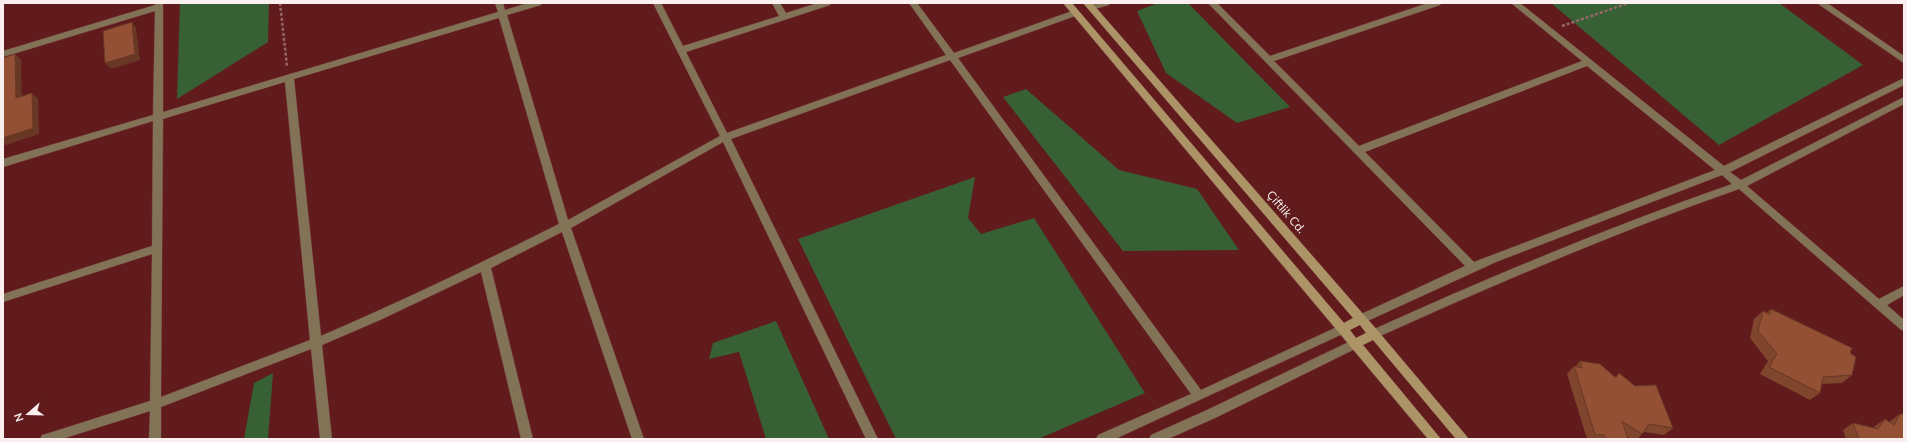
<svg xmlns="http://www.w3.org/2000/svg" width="1907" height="442" viewBox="0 0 1907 442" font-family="Mulish,sans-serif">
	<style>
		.green { fill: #376134 }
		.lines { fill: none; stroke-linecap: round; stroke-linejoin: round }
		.street-casing { stroke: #76393a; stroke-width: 1 }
		.secondary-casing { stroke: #76393a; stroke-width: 1 }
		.path { stroke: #976667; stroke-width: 2.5; stroke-dasharray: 3 2; stroke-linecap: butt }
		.street { fill: #827357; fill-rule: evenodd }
		.secondary { fill: #ad9467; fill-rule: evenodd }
		.wall { fill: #7f452d }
		.shaded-wall { fill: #683824 }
		.building { fill: #945034; stroke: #683824 }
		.labels { text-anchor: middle; stroke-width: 4; stroke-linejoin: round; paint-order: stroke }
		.street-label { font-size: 12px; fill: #f9f0ef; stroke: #611b1d }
	</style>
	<rect width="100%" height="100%" fill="#611b1d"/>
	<path class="green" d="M180,3H272L269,4L268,42L177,99Z
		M1158,3H1188L1290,107L1237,123L1166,73L1137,11Z
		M1551,3H1779L1863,65L1719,145Z
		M1026,89L1119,170L1197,189L1239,250L1123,251L1003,97Z
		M975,177L968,218L981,234L1034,218L1145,393L1038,439H896L798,239Z
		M776,321L829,439H766L739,352L709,359L713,343Z
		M273,373L268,439H244L254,383Z"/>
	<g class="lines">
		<g class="street-casing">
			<path id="street" d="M155,3H163V112L498,12L495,3H503L505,10L528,3H542L541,5L507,15L568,220L720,136L653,3H661L683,46L779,16L772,3H780L786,13L818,3H831L830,5L686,52L727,133L946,55L909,3H917L954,53L1075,10L1078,11V15L958,58L1201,390L1339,326L1343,324L1347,326L1348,329L1347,332L1115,439H1096L1098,435L1191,394L950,60L731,139L878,439H866L723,142L571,228L644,439H632L562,232L491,268L533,439H521L481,272L380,320L322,345L332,439H320L311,349L161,407V439H149L150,411L62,439H40L42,435L46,434L150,401L152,254L3,302V294L152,246L153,121L3,167V159L153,115L155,11L3,57V51L155,5ZM499,18L559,224C481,263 402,301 321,336L294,79ZM285,82L310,340L161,397L163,119Z
				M1096,3H1110L1109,5L1091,10L1087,7L1088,5Z
				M1208,3H1217L1270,56L1428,3H1441L1440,5L1274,61L1359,146L1582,61L1511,3H1520L1724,166L1904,78V85L1730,172L1741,180L1904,97V104L1747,186L1879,299L1904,286V295L1887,305L1904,320V331L1900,329L1739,189C1616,232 1496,284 1378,337L1374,339L1370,337L1369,334L1370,331C1489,277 1609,227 1732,184L1722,175L1496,262L1361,324L1357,322L1356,319L1357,316L1465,266ZM1587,66L1715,170L1474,262L1365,152Z
				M1817,3H1827L1904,56V63Z
				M1355,339L1359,341L1360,344L1359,347L1215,418L1168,439H1149L1151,435L1207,410Z"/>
		</g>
		<g class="secondary-casing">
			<path id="secondary" d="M1063,3H1072L1344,323L1353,318L1083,3H1092L1378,331L1469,439H1456L1373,340L1363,345L1441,439H1428ZM1360,325L1366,333L1356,338L1350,330Z"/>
		</g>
		<path class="path" d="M280,3L287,66
			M1562,26L1629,3"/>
		<use href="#street" class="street"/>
		<use href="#secondary" class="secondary"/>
	</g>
	<path class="wall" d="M1771,309L1850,353L1852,375L1842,383L1822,384L1820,393L1810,400L1760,374L1768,361L1750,338L1754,319L1763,311L1766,313Z
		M1580,361L1615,377L1619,373L1673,428L1664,435L1644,432L1637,439H1631L1627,436L1628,439H1587L1567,374L1574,366L1575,367Z
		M1900,414L1904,439H1846L1843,430L1853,423L1873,428L1875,426L1885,419L1889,422Z"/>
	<path class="shaded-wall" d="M132,22L136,28L140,60L111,69L105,63Z
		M15,54L21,60L22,104L16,98Z
		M32,93L38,99L39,134L3,146V138Z"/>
	<path class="building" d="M132,22L135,54L105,63L103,31Z
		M15,54L16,98L32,93L33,128L3,138V58Z
		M1771,309L1852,348L1850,353L1856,357L1852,375L1823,377L1820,393L1769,367L1777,354L1758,331L1763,311L1770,315Z
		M1580,361L1600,364L1616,378L1619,373L1635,386L1656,385L1673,428L1649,424L1642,434L1622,421L1628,439H1606L1604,435H1595L1574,366L1582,368Z
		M1900,414H1904V439H1859L1853,423L1878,429L1885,419L1894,425Z"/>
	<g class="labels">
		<g class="street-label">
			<text transform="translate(1286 212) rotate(49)" y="4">Çiftlik Cd.</text>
		</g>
	</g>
	<rect width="1907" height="442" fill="none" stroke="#f9f0ef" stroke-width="8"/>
	<g transform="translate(28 414) rotate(250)" stroke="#611b1d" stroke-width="3" paint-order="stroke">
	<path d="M0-3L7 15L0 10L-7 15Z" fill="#f9f0ef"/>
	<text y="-6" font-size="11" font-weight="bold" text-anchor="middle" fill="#f9f0ef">N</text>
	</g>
</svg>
